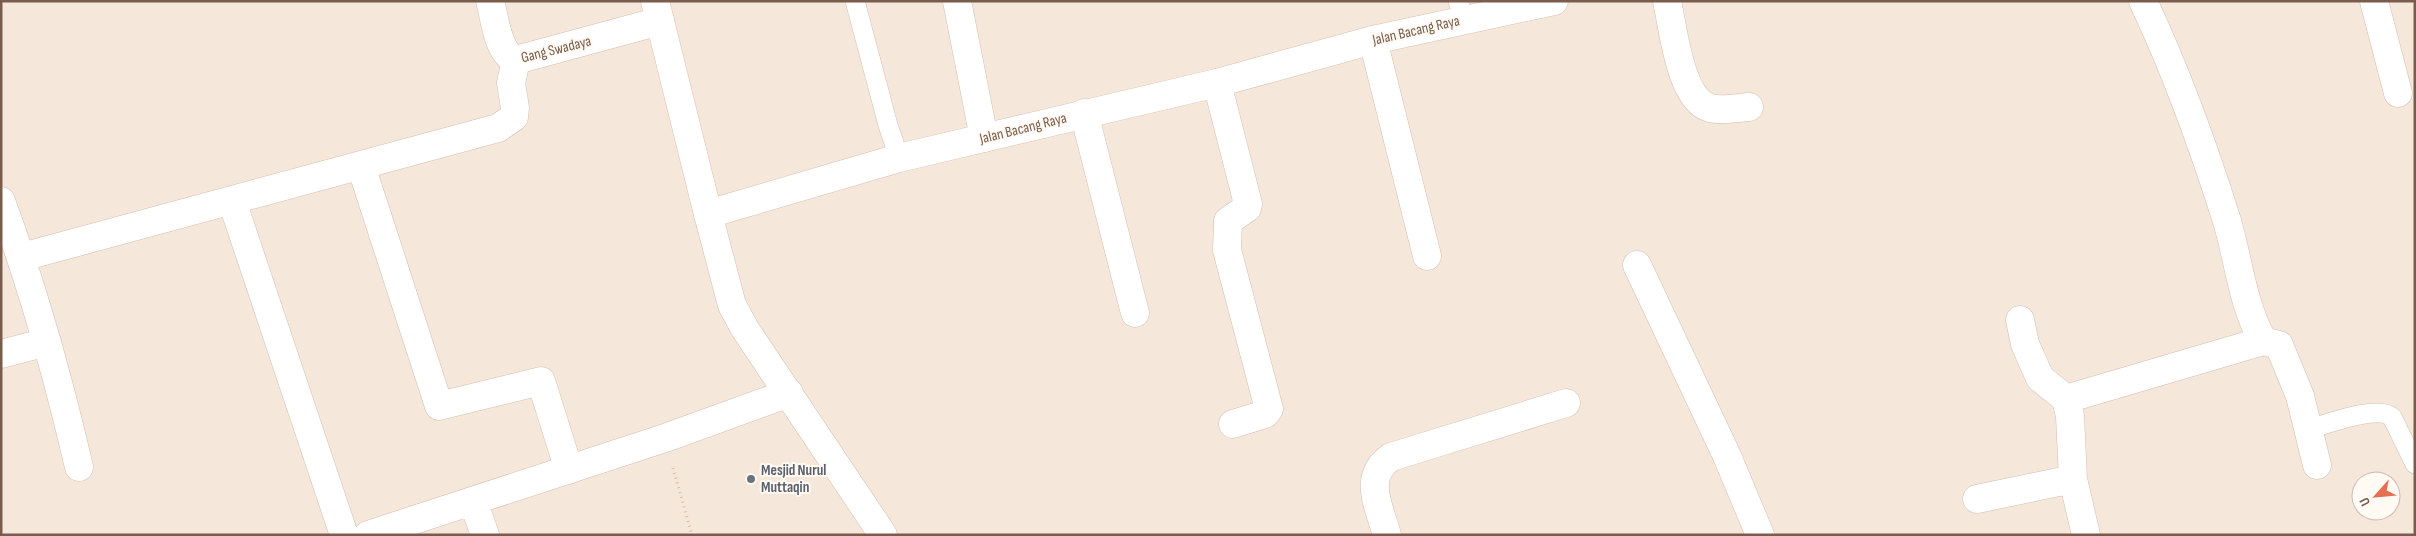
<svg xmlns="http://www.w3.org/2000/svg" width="2416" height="536" viewBox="0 0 2416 536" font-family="'Sofia Sans Condensed',sans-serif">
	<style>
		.residential { fill: #f5e8da; fill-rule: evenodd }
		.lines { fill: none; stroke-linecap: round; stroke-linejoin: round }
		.lane-casing { stroke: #d1beb0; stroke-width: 20 }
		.street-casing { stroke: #d1beb0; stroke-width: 29 }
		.secondary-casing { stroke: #d6c0b0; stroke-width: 29 }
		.path { stroke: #d9b8a5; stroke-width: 3; stroke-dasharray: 1 4; stroke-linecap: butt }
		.lane { stroke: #fff; stroke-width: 19 }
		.street { stroke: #fff; stroke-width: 28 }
		.secondary { stroke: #fff; stroke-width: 28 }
		.worship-dot { fill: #6b7280; stroke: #fffaf3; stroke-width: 2 }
		.labels { text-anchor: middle; stroke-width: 4; stroke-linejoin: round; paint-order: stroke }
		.street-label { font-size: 15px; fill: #7a5c4d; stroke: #fffaf3 }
		.worship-label { font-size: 15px; font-weight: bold; fill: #5b616d; stroke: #fffaf3; text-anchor: start }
	</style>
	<rect width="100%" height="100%" fill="#fdf6ec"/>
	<path class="residential" d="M1,1H2415V535H1ZM2361,481H2391V511H2361Z"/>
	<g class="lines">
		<g class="lane-casing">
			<path id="lane" d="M855,1L888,125L899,158
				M1458,1L1464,19
				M2306,430C2325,425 2377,404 2392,417L2415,464"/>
		</g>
		<g class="street-casing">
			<path id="street" d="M490,1C495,18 497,53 516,60L660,21
				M957,1L984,138
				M1667,1C1673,27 1680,100 1710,108C1721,111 1737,108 1749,107
				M2143,1C2177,73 2203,145 2227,221C2239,262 2242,303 2263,341L2279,345L2300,396L2317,465
				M2374,1L2398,93
				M1373,40L1427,256
				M1217,83L1248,204L1247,208L1228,221L1227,250L1269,409L1265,414L1233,424
				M1084,113L1135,313
				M361,166L439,406L541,381L569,470
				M1,201C33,288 58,377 79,467
				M232,201L344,535
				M708,214L732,305L745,329L883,535
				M22,257L498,128L514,117L515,108L511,83L516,60
				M1637,265L1727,456L1760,535
				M2020,320L2025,344L2040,378L2066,399
				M1,354L47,342
				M1977,499L2073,479
				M473,501L485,535
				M368,535L665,438L789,393
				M1387,535C1379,506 1362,477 1391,457L1566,403
				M2086,535L2073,479L2070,416L2066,399L2263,341"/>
		</g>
		<g class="secondary-casing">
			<path id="secondary" d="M655,1L708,214L899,158L1217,83L1373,40L1554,1"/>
		</g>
		<path class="path" d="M673,468L692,535"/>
		<use href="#lane" class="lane"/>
		<use href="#street" class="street"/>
		<use href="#secondary" class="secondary"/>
	</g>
	<circle class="worship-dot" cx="751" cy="479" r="5"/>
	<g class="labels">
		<g class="street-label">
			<text transform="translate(1416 30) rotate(-13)" y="5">Jalan Bacang Raya</text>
			<text transform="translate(556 49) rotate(-14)" y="5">Gang Swadaya</text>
			<text transform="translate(1023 128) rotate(-14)" y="5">Jalan Bacang Raya</text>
		</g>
		<g class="worship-label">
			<text x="761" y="475">Mesjid Nurul<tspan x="761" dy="17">Muttaqin</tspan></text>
		</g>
	</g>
	<rect width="2416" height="536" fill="none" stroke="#7a5c4d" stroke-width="5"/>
	<g transform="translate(2376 496) rotate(243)"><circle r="24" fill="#fffaf3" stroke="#cabbb1"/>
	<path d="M0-4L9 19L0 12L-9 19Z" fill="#e76f51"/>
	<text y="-8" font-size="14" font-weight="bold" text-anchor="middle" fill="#7a5c4d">U</text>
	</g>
</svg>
